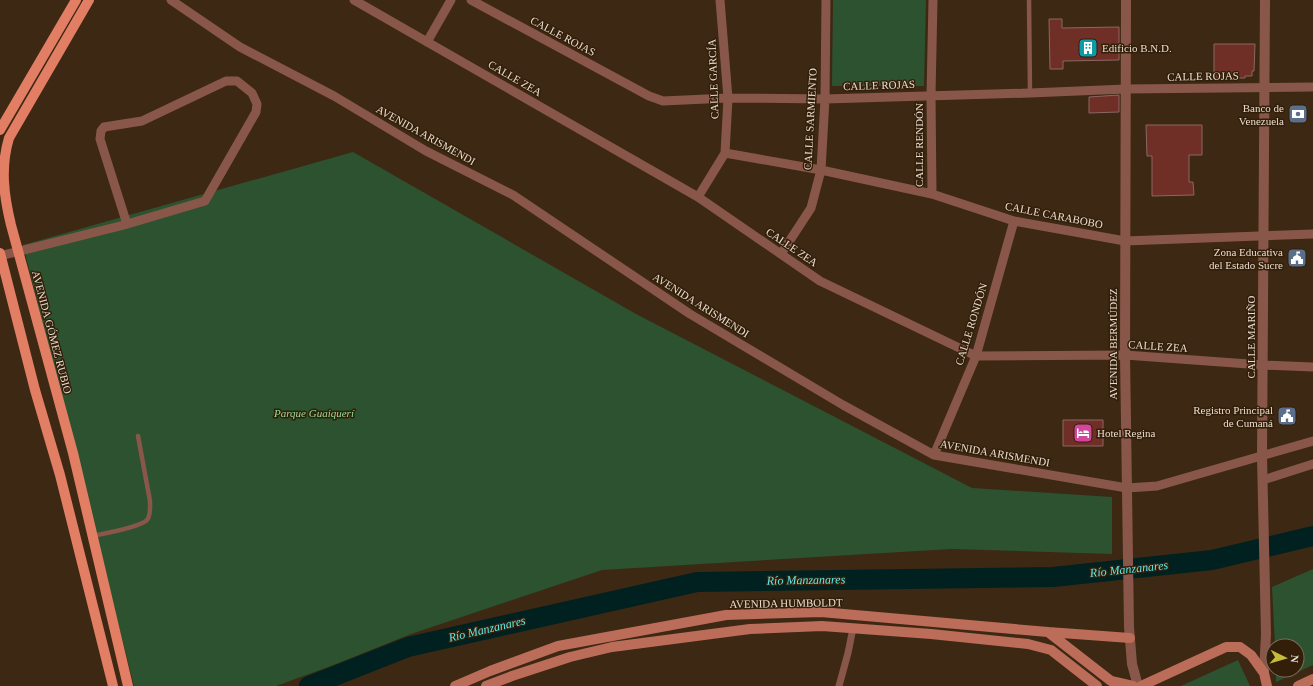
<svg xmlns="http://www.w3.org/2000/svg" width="1313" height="686" viewBox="0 0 1313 686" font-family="Georgia,serif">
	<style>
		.green { fill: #2d5230 }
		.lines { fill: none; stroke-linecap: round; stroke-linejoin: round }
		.river { stroke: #012121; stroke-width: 20 }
		.building { fill: #702f26; stroke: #8a6862 }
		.service { stroke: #89574a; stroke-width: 4.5 }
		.pedestrian { stroke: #89574a; stroke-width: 7 }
		.minor { stroke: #89574a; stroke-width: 9 }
		.tertiary { stroke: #89574a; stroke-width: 10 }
		.secondary { stroke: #bb6d59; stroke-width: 10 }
		.primary { stroke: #e27e63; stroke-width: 10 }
		.labels { text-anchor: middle; stroke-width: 3; stroke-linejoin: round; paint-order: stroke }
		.street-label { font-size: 11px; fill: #e9dccf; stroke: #321e09 }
		.poi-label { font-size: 11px; fill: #e9dccf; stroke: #321e09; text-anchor: end }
		.park-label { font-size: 11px; font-style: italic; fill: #92de97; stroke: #321e09 }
		.water-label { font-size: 12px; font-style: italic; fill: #5aedee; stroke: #321e09 }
	</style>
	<rect width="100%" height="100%" fill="#3d2813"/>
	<path class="green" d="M833,0H926L924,86H832Z
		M353,152L636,314L972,488L1112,497V554L951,549L602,570L411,634L331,666L276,686H134L23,245Z
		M1313,569V665L1276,682V670H1297V646H1275L1272,587Z
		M1238,660L1250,686H1181Z"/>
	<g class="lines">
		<path class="river" d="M309,686L408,647L697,582L1053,577L1212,560L1313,536"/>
	</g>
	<path class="building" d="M1049,19H1062V28L1119,27V60L1063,61V69H1050Z
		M1214,44H1255L1254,71H1252V76H1245V78H1214Z
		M1119,95V112L1089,113V97Z
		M1146,125H1202V155H1189V182H1193L1194,195L1152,196V156H1147Z
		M1063,420H1103V446H1063Z"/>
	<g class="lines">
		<path class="service" d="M1029,0L1030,93
			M92,536C102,534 141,527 147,520C151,515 150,507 150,501L138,436"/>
		<path class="pedestrian" d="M839,686L848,653L853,628"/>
		<path class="minor" d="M171,0L240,47L334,96L426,151L513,195L690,314L843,405L934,455L1127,488L1157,486L1313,441
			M354,0L698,197L820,281L976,356L1125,355L1262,365L1313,367
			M471,0L649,96L663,101L728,98L825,99L1030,93L1126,89L1313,87
			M427,42L451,0
			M725,153L821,170L932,194L1014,221L1125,241L1313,234
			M932,194L931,95L933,0
			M698,197L725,153L728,98L720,0
			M781,254L811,208L821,170L825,99L826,0
			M0,256L124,225L205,201L256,112L257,104L252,93L237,81H226L142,121L104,127L101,131L100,139L126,221V223
			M934,455L976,356L1014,221
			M1263,480L1313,464"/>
		<path class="tertiary" d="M1126,0L1125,355L1129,627L1132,664L1138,686
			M1264,673L1266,634L1262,457L1265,0"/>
		<path class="secondary" d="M1048,632L1130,638
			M455,686L490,671L558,646L726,615L821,612L1048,632L1111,681L1133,686
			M486,686L512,676L570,657L612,647L750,629L822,626L931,634L1028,644L1051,650L1097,686
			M1141,686L1226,647H1240L1251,655L1264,673L1267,686
			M1298,686L1313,679"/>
		<path class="primary" d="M89,0L9,138C0,168 4,196 11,225L73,453L128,686
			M0,130L76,0
			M0,253L35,390L60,475L113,686"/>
	</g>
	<defs>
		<g id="building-square" transform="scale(1)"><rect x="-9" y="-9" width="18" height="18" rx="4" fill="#0f9aa8" stroke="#321e09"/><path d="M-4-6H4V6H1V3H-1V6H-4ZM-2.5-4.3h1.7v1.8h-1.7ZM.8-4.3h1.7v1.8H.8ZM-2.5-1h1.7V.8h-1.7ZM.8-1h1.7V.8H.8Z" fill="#fff"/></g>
		<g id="bank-square" transform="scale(1)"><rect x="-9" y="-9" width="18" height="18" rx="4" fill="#5c6f8a" stroke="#321e09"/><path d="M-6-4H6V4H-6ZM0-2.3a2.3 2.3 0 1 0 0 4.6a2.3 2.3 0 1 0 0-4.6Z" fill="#fff"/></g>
		<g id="civic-square" transform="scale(1)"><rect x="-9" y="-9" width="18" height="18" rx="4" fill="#5c6f8a" stroke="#321e09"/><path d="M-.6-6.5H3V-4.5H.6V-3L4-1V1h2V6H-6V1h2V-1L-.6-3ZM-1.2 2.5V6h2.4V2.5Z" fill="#fff"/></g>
		<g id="hotel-square" transform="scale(1)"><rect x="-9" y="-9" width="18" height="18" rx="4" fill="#d1479c" stroke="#321e09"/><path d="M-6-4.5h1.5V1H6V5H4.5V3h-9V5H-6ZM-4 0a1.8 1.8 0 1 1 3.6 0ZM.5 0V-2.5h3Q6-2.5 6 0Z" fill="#fff"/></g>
	</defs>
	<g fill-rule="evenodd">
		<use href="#building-square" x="1088" y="48"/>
		<use href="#bank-square" x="1298" y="114"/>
		<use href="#civic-square" x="1297" y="258"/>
		<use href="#civic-square" x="1287" y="416"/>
		<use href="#hotel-square" x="1083" y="433"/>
	</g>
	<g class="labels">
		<g class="street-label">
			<text transform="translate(563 36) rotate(28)" y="4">CALLE ROJAS</text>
			<text transform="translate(1203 76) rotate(-1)" y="4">CALLE ROJAS</text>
			<text transform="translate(515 78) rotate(30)" y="4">CALLE ZEA</text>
			<text transform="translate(713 79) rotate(-92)" y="4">CALLE GARCÍA</text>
			<text transform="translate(879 85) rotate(-2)" y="4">CALLE ROJAS</text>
			<text transform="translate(810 119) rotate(-87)" y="4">CALLE SARMIENTO</text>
			<text transform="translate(426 135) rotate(29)" y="4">AVENIDA ARISMENDI</text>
			<text transform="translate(919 145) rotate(-90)" y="4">CALLE RENDÓN</text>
			<text transform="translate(1054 215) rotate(11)" y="4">CALLE CARABOBO</text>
			<text transform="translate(792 247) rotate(34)" y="4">CALLE ZEA</text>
			<text transform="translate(701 305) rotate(32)" y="4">AVENIDA ARISMENDI</text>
			<text transform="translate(971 324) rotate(-73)" y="4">CALLE RONDÓN</text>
			<text transform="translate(52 332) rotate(75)" y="4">AVENIDA GÓMEZ RUBIO</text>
			<text transform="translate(1251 337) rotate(-90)" y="4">CALLE MARIÑO</text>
			<text transform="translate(1113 344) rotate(-90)" y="4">AVENIDA BERMÚDEZ</text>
			<text transform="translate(1158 346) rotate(4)" y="4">CALLE ZEA</text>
			<text transform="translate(995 453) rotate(10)" y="4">AVENIDA ARISMENDI</text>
			<text transform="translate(786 603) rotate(-1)" y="4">AVENIDA HUMBOLDT</text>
		</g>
		<g class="poi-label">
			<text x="1102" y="52" text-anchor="start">Edificio B.N.D.</text>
			<text x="1284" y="112">Banco de<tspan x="1284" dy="13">Venezuela</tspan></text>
			<text x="1283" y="256">Zona Educativa<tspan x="1283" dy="13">del Estado Sucre</tspan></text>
			<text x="1273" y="414">Registro Principal<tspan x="1273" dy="13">de Cumaná</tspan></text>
			<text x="1097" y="437" text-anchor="start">Hotel Regina</text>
		</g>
		<g class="park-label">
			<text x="314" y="417">Parque Guaiquerí</text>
		</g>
		<g class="water-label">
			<text transform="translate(1129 569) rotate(-6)" y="4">Río Manzanares</text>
			<text transform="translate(806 580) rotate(-1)" y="4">Río Manzanares</text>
			<text transform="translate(487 629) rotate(-13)" y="4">Río Manzanares</text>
		</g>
	</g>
	<g transform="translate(1285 658) rotate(95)"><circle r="19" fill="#321e09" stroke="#7b6a58"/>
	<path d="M0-3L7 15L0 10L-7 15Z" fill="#c6bc3c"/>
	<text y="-6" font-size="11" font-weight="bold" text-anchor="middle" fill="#e9dccf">N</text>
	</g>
</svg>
